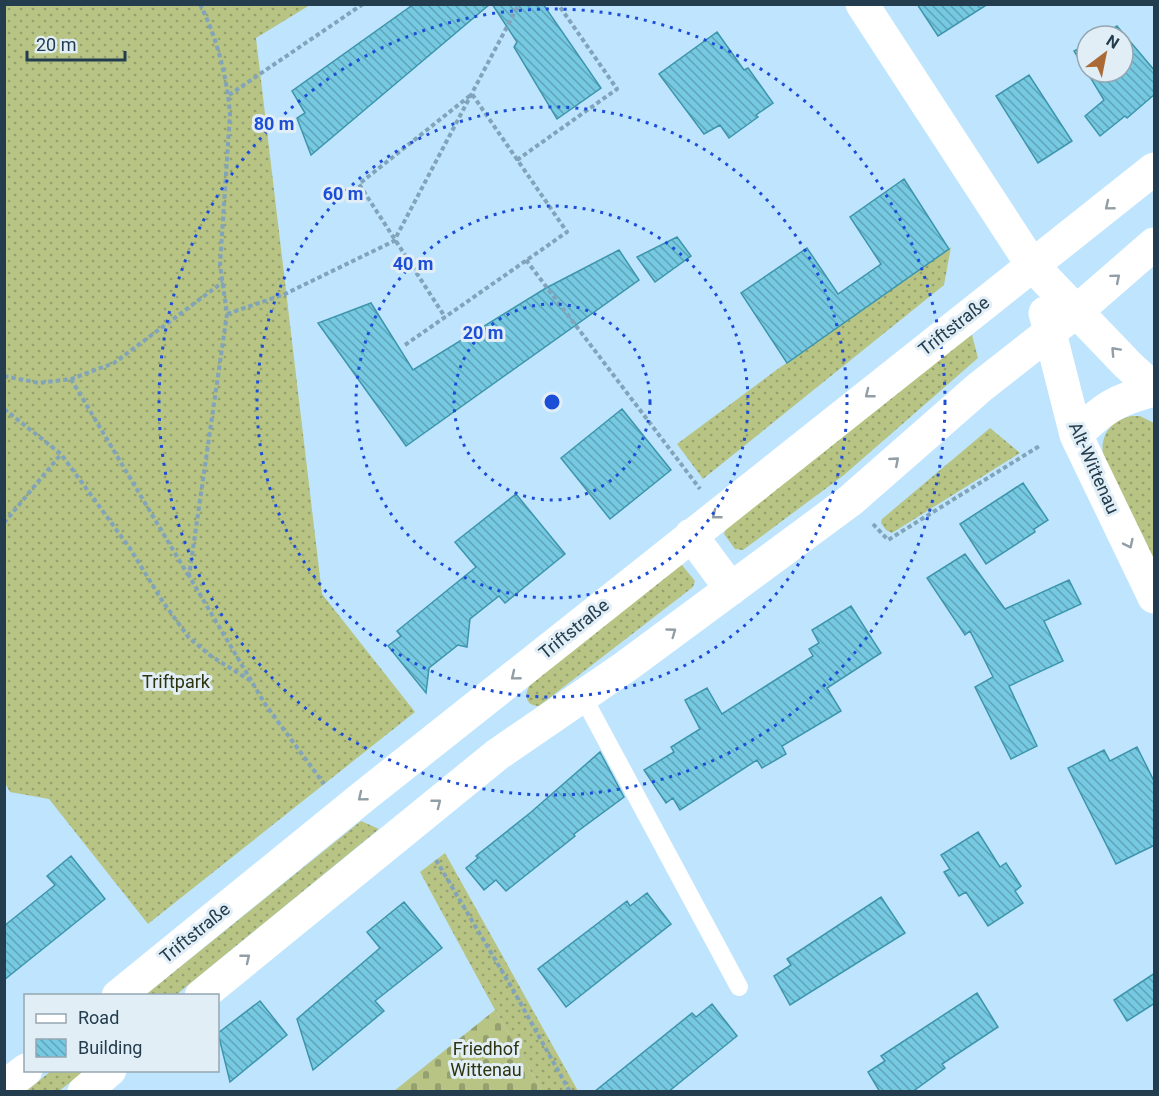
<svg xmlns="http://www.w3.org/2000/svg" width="1159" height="1096" viewBox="0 0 1159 1096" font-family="Roboto,sans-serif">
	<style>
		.grass { fill: url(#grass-dots) }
		.cemetery { fill: url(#cemetery-stones) }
		.building { fill: url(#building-back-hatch); stroke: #3e95ab; stroke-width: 1.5 }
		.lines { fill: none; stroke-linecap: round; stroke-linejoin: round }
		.path { stroke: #82a4ba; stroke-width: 4; stroke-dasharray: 4.5 3; stroke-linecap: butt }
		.lane { stroke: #fff; stroke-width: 18 }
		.secondary { stroke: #fff; stroke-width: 33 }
		.oneway { stroke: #919ea6 }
		.ring { fill: none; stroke: #1d4ed8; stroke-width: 3; stroke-dasharray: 3 6 }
		.labels { text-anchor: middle; stroke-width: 6; stroke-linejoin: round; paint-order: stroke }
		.street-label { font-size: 18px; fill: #233d4e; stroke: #e1eef6 }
		.park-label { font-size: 18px; fill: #2e340f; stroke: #e1eef6 }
		.centre { fill: #1d4ed8; stroke: #e1eef6; stroke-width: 3 }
		.ring-label { font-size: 18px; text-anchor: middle; font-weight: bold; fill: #1d4ed8; stroke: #e1eef6; stroke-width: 6; stroke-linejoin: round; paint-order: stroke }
	</style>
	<defs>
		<pattern id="grass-dots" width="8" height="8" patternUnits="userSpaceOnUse" patternTransform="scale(1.5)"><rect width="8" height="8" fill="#b7c484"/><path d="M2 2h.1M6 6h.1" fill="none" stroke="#94a06e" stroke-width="1.8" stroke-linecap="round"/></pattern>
		<pattern id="cemetery-stones" width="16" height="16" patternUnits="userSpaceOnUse" patternTransform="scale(1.5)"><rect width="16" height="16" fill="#b7c484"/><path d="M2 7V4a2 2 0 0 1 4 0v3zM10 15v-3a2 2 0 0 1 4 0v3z" fill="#94a06e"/></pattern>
		<pattern id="building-back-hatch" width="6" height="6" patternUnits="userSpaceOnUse" patternTransform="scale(1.5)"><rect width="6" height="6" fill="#75c9e1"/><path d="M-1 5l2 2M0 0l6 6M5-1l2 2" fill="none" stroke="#60a4b9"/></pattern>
	</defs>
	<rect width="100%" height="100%" fill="#bfe5fe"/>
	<path class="grass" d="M5,4L310,5L256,38L322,594L415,712L148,924L49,799L10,792L5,783Z
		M951,247L944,285L703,479L677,444L775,371Z
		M971,331L978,358L844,475L743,550L735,549L724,534L726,528Z
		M1131,416H1140L1154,423V560L1103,456C1100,434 1111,421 1131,416Z
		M990,428L1020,453L892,533L886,530L881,523L882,519Z
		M682,565L695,581L693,587L539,706C524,706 524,693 531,683L676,566Z
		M361,821L379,829L176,995L144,996Z
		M445,853L578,1091H542L495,1010L420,872Z
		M51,1071H85L59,1091L25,1092Z"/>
	<path class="cemetery" d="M495,1010L542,1091H394Z"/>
	<path class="building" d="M414,4H490L311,155L297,118L305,113L292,91Z
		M492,4H543L601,88L557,119L514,47L517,42Z
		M917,4H988L938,36Z
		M1117,26L1155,71V94L1127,118L1125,116L1100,136L1085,116L1104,100L1087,72H1123V36H1100Z
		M717,32L744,70L748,68L773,103L756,115L758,117L729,138L720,125L704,134L659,74Z
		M1087,44V72L1074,51Z
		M1029,75L1072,141L1038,163L996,96Z
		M904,179L949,249L787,363L741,293L807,248L838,294L881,264L850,217Z
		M677,237L691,256L655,282L637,257Z
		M619,250L639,280L406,446L318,323L371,303L413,370L546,288Z
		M622,409L671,470L610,519L561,458Z
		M1023,483L1048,520L1034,529L1035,532L986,564L960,524Z
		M516,494L565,554L505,603L499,596L470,619L467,647L458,645L429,668L426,693L388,646L401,636L397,631L476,567L455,542Z
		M965,554L1005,609L1069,580L1081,604L1044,621L1063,661L1009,686L1037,746L1011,759L975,687L993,677L970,631L965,635L927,578Z
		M851,606L881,653L827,688L841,711L782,746L786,754L762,768L757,760L680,810L673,798L666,803L644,770L674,752L671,747L700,729L685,700L707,688L722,714L813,656L809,649L819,643L812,630Z
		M1137,747L1155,783V845L1116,864L1068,768L1104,750L1110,761Z
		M600,752L624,797L574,834L575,836L506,891L496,880L484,890L466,868L478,858L476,856L530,813Z
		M978,832L1000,867L1006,863L1021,886L1015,891L1023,903L988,926L966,892L959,896L944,872L950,869L941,855Z
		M71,856L105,899L4,980V926L55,885L47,876Z
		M647,893L671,924L566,1007L538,969L627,901L630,906Z
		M881,897L905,933L790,1005L774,976L791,965L787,959Z
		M404,902L442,948L375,1001L384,1011L313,1070L297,1019L380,948L367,932Z
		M1155,973V1003L1127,1021L1114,1000Z
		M977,993L998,1027L942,1064L945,1068L912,1092H880L868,1072L885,1061L881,1056Z
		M260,1001L287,1035L230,1082L218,1033Z
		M712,1004L737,1036L668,1092H594L692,1013L696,1017Z"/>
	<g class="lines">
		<path class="path" d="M200,4C217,38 227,77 230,114L220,265L227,314L189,576L265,704L324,784
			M229,95L363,4
			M517,160L617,89L558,4
			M526,260L700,489
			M227,314L285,294L394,241L519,4
			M405,345L567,232L472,94L359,184L445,317
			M4,376L39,383L71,379L114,363L223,282
			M71,379L188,575
			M4,409L61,454L129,547L163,602L189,638L211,656L251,681
			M4,523L61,454
			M873,524L888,540L1041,445
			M436,860L512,988L570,1092"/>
		<path class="lane" d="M582,695L739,987"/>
		<path class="secondary" d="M862,4L1032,265L1128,365L1154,389
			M1045,313L1076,435L1154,597
			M1076,435C1105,407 1116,400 1154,390
			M691,535L731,589
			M118,996L364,796L1154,169
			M201,996L498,754L625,667L851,500L980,387L1077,311L1154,244
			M4,1087L26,1070
			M84,1092L110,1070"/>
	</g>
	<defs><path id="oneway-chevron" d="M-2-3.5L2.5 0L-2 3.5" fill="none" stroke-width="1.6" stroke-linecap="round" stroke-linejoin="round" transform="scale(1.5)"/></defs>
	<g class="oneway">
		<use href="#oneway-chevron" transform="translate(1109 206) rotate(141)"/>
		<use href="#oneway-chevron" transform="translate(1116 278) rotate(-40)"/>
		<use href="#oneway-chevron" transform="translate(1115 351) rotate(-133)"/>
		<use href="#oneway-chevron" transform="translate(869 394) rotate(142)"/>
		<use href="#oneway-chevron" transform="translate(895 461) rotate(-41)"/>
		<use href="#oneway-chevron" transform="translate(716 515) rotate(142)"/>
		<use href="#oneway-chevron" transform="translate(1129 544) rotate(64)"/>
		<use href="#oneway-chevron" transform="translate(672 632) rotate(-36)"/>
		<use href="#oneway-chevron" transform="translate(515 676) rotate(141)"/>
		<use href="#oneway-chevron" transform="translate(362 797) rotate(141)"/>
		<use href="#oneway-chevron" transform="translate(437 803) rotate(-38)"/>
		<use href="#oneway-chevron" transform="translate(246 958) rotate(-39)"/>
	</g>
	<g class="ring">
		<circle cx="552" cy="402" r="98"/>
		<circle cx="552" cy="402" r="196"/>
		<circle cx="552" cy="402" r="295"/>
		<circle cx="552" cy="402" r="393"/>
	</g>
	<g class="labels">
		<g class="street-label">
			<text transform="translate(954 326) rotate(-38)" y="6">Triftstraße</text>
			<text transform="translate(1094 468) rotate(66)" y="6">Alt-Wittenau</text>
			<text transform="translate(574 629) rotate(-39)" y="6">Triftstraße</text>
			<text transform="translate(195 933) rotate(-39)" y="6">Triftstraße</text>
		</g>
		<g class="park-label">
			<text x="176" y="688">Triftpark</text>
			<text x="486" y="1055">Friedhof<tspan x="486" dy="21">Wittenau</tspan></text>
		</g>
	</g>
	<circle cx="552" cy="402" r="9" class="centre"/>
	<g class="ring-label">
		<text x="274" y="130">80 m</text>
		<text x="343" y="200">60 m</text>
		<text x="413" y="270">40 m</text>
		<text x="483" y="339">20 m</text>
	</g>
	<rect width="1159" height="1096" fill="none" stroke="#233d4e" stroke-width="12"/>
	<rect x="24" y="994" width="195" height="78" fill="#e1eef6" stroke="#95a7b3" stroke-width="1.5"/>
	<rect x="36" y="1014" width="30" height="9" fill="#ffffff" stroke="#95a7b3" stroke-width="1.5"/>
	<text x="78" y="1024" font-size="18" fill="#233d4e">Road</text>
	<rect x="36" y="1039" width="30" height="18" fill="url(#building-back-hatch)" stroke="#95a7b3" stroke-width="1.5"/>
	<text x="78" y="1054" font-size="18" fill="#233d4e">Building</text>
	<g transform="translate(1105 54) rotate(32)"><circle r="28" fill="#e1eef6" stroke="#95a7b3" stroke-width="1.5"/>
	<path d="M0-4.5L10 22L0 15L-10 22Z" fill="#ab6a35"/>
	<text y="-9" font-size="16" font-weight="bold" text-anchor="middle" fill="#233d4e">N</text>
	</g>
	<path d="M27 51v9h98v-9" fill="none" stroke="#233d4e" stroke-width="3"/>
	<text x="36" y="51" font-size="18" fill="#233d4e" stroke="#e1eef6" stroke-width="4.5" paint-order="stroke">20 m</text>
</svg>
